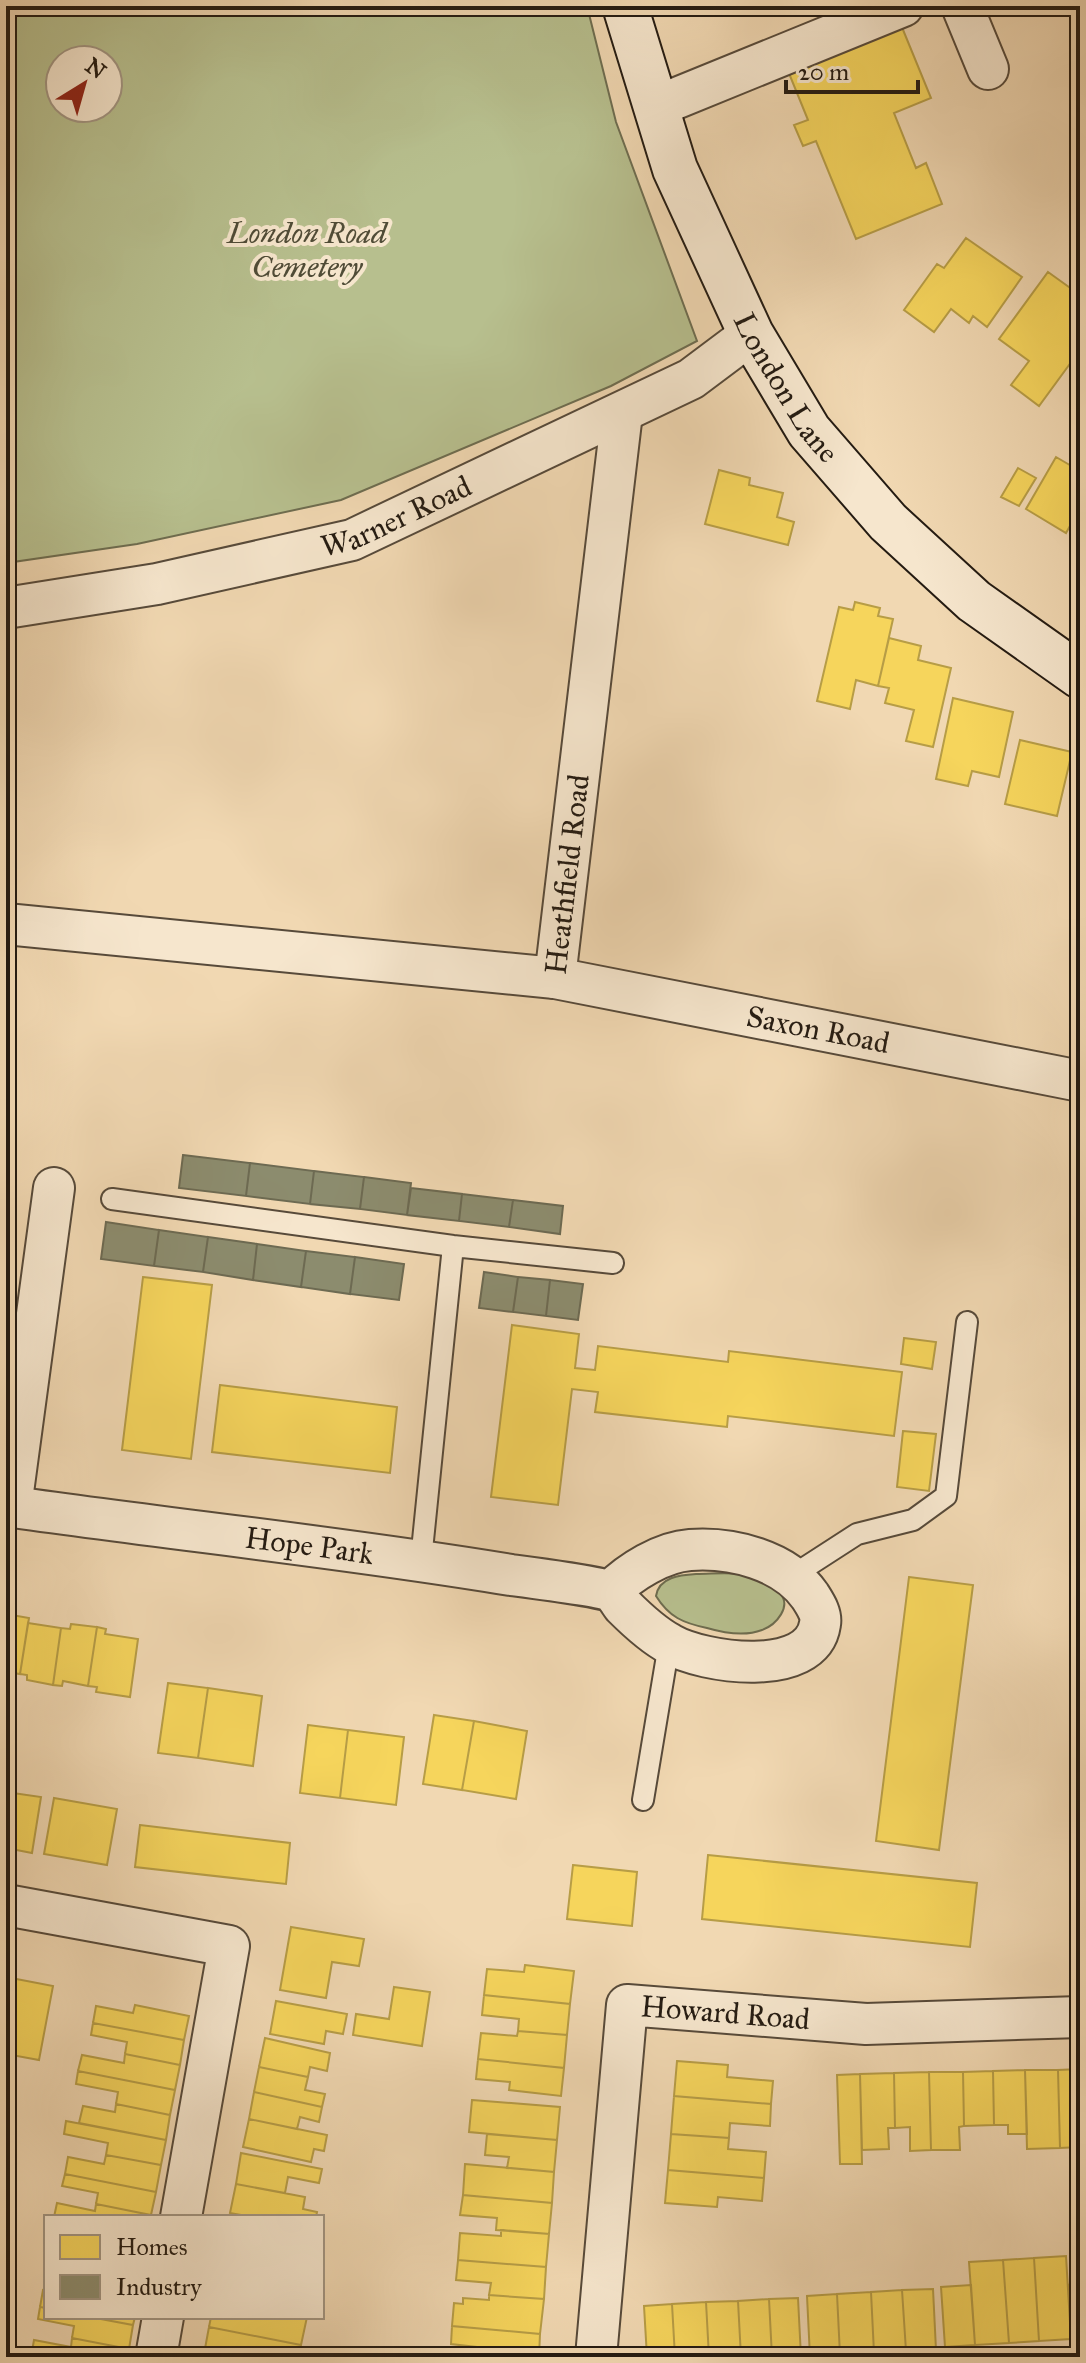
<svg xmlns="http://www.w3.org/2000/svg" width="1086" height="2363" viewBox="0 0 1086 2363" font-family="'IM FELL Great Primer',serif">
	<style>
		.green { fill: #b7bf8e; stroke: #6e6d50; stroke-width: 2; fill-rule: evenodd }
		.homes { fill: #f6d55c; stroke: #b79d46; stroke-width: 2 }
		.industry { fill: #8c8c6e; stroke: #6d6a52; stroke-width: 2 }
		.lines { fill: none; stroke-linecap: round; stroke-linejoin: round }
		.lane-casing { stroke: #574a3a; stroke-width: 24 }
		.street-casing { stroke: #574a3a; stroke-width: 44 }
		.secondary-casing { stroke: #241b12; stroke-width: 48 }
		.lane { stroke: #f6e6cd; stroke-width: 20 }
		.street { stroke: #f6e6cd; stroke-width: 40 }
		.secondary { stroke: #f6e6cd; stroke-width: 44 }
		.labels { text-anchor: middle; stroke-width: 8; stroke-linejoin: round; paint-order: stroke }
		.park-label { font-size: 30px; font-style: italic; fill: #504c37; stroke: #f6e6cd }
		.street-label { font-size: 30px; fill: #241b12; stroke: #f6e6cd }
	</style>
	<rect width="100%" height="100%" fill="#f1d8b2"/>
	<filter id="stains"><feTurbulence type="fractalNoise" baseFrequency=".0025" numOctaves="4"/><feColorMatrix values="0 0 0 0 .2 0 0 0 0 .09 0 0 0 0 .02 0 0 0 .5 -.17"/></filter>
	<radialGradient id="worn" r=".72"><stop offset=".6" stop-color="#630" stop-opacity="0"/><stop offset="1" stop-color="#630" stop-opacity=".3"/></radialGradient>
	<path class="green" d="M6,6H587L616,122L697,341L611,386L341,500L137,544L6,563ZM60,60H108V108H60Z
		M696,1574C714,1574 735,1571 752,1576C760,1579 774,1586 779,1592C793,1606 776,1625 762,1630C744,1637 724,1633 707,1628C683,1623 669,1617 656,1596C659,1577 680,1575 696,1574Z"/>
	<path class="homes" d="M899,20L931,98L894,113L916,168L926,163L942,204L856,239L816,141L803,146L794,125L808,120L786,66Z
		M966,238L1022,277L987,327L973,316L969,323L951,309L934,332L904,310L937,264L944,268Z
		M1048,272L1080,295V350L1039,406L1011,385L1029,361L999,339Z
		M1056,457L1080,471V529L1071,524L1066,533L1026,509Z
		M1018,468L1036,478L1019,506L1001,497Z
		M719,470L750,478L749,485L783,493L777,517L794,522L788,545L705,524Z
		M855,602L880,608L878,616L893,619L878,686L856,680L850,709L817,701L839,607L853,610Z
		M889,638L921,646L918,660L951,668L933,747L906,741L914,710L885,703L889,688L878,686Z
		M953,698L1013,712L999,777L972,771L968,786L936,779Z
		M1020,740L1072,752L1057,816L1005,804Z
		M1080,826V865L1072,863Z
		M143,1277L212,1285L191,1459L122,1450Z
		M512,1325L579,1334L575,1368L595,1370L598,1346L728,1362L729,1351L902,1372L894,1436L728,1416L727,1427L595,1412L598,1392L572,1389L558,1505L491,1497Z
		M904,1338L936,1342L932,1369L901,1364Z
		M220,1385L397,1407L390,1473L212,1452Z
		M903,1431L936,1434L929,1491L897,1487Z
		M909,1577L973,1585L939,1850L876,1841Z
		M6,1614L29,1618L20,1674L6,1672Z
		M28,1623L61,1628L53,1685L27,1680V1675L20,1674Z
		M71,1624L97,1627L88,1686L63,1681L62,1686L53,1685L61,1628L70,1629Z
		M97,1627L106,1629L105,1634L138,1639L130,1697L96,1692L97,1687L88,1686Z
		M168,1683L208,1688L198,1758L158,1753Z
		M208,1688L262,1696L253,1766L198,1758Z
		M434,1715L474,1721L462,1790L423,1784Z
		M474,1721L527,1731L516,1799L462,1790Z
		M308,1725L348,1730L340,1798L300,1793Z
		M348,1730L404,1737L396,1805L340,1798Z
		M6,1792L41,1797L32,1853L6,1848Z
		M54,1798L117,1809L107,1865L44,1854Z
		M140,1825L290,1843L286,1884L135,1867Z
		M708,1855L977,1883L970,1947L702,1919Z
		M573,1865L637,1872L632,1926L567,1919Z
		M291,1927L364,1939L359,1966L332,1962L326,1998L280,1990Z
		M525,1965L574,1971L570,2004L484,1995L487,1969L524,1972Z
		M6,1977L53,1986L39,2060L6,2054Z
		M394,1987L430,1992L422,2046L353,2035L356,2014L389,2019Z
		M484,1995L570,2004L567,2035L518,2031L519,2019L482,2015Z
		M276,2001L347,2014L343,2034L326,2031L324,2044L270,2034Z
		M135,2005L189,2016L184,2040L93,2023L96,2006L133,2013Z
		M93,2023L184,2040L180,2065L125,2054L127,2042L91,2035Z
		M518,2031L567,2035L564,2068L478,2059L481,2033L517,2036Z
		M265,2038L330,2053L327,2071L310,2067L308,2077L259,2067Z
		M125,2054L180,2065L175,2090L78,2071L82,2055L124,2063Z
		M478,2059L564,2068L561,2096L509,2090L510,2082L476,2079Z
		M677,2061L728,2065L727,2077L773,2081L771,2104L674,2096Z
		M259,2067L308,2077L305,2090L325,2094L322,2107L254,2092Z
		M1080,2069V2147L1060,2148L1058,2070Z
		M1025,2070H1058L1060,2148L1027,2149Z
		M1025,2070L1027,2134H1008V2125H994L993,2071Z
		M78,2071L175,2090L170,2115L116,2104L118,2092L76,2084Z
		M993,2071L994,2125L964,2126L963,2072Z
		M929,2072H963L964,2126L959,2127L960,2150H931Z
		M929,2072L931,2150L910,2151V2127L895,2128L894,2073Z
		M894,2073L895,2128H888L889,2149L862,2150L860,2074Z
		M860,2074L862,2164H840L837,2075Z
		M254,2092L322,2107L319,2122L300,2117L297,2129L249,2119Z
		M674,2096L771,2104L770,2126L730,2123L729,2138L671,2134Z
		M472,2100L560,2107L557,2140L469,2132Z
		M116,2104L170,2115L166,2140L79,2123L83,2106L115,2112Z
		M249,2119L327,2135L324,2151L314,2149L311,2162L243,2147Z
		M66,2121L166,2140L161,2165L106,2155L108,2143L64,2134Z
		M487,2134L557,2140L554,2172L507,2168L509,2157L485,2155Z
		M671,2134L729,2138L728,2149L766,2152L764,2178L668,2170Z
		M241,2153L322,2169L319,2183L288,2177L285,2193L236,2184Z
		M106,2155L161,2165L156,2192L65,2174L68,2157L104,2164Z
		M465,2164L554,2172L552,2203L463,2195Z
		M668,2170L764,2178L762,2201L718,2197L717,2207L665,2203Z
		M65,2174L156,2192L151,2215L96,2204L98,2193L62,2186Z
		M236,2184L305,2197L303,2209L317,2212L316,2217H252L230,2213Z
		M463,2195L552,2203L549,2234L496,2230L497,2218L460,2215Z
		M57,2203L95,2211L96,2204L151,2215V2217H54Z
		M501,2230L549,2234L546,2267L458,2260L460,2233L501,2236Z
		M1066,2256L1071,2339L1039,2341L1034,2258Z
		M1034,2258L1039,2341L1009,2343L1003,2260Z
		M458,2260L546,2267L544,2299L489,2295L491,2283L456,2280Z
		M1003,2260L1009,2343L975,2345L969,2262Z
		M1080,2284V2338L1071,2339L1068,2285Z
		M971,2285L975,2345L945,2347L941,2287Z
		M933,2289L936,2350L906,2351L902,2290Z
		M43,2290L46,2291V2308L40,2307Z
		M902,2290L906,2351L874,2353L871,2292Z
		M871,2292L874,2353L840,2355L837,2294Z
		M837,2294L840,2355L810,2357L807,2296Z
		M489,2295L544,2299L540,2334L452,2326L454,2303L463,2304V2298L489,2300Z
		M798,2298L801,2357H772L769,2299Z
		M769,2299L772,2357H741L738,2301Z
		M738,2301L741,2357H709L706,2302Z
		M706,2302L709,2357H675L672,2304Z
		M672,2304L675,2357H647L644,2306Z
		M40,2307L46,2308V2317H90L133,2325L129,2349L72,2338L74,2326L38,2319Z
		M90,2317H135L133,2325Z
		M211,2317H307L301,2345L209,2327Z
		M452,2326L540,2334L539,2357L485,2356V2348L451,2344Z
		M209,2327L301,2345L299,2357H279L255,2353V2357H222L204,2354Z
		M72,2338L129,2349L127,2357H31L34,2340L71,2347Z"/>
	<path class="industry" d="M183,1155L250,1163L246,1196L179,1188Z
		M250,1163L314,1171L310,1204L246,1196Z
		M314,1171L364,1177L360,1209L310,1204Z
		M364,1177L411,1183L407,1215L360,1209Z
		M411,1188L462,1194L459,1221L407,1215Z
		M462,1194L513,1200L509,1227L459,1221Z
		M513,1200L563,1206L560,1234L509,1227Z
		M106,1222L159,1230L154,1266L101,1259Z
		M159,1230L208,1237L203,1272L154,1266Z
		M208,1237L257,1244L253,1280L203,1272Z
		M257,1244L306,1251L301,1287L253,1280Z
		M306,1251L355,1257L350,1294L301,1287Z
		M355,1257L404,1264L399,1300L350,1294Z
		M484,1272L518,1277L513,1312L479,1308Z
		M518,1277L550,1280L546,1316L513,1312Z
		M550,1280L583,1284L578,1320L546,1316Z"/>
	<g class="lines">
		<g class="lane-casing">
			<path id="lane" d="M112,1199L453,1246L613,1263
				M421,1560L453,1246
				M792,1576L857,1534L913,1520L946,1496L967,1322
				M643,1800L669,1644"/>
		</g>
		<g class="street-casing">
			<g id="street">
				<path d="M962,6L988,69"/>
				<path d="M655,107L903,6"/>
				<path id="s1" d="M6,608L157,584L352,540L691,379L751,334"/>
				<path id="s2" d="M6,924L555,978L622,413"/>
				<path id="s3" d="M555,978L1080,1081"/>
				<path id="s4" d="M6,1506C174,1530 343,1547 511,1575C526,1577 604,1587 612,1592C616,1595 620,1602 623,1606C637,1620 653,1635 670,1644C703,1663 812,1679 820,1624C822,1614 815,1604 810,1596C785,1560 732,1547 690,1550C662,1552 630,1572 611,1591"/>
				<path d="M11,1507L54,1188"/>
				<path d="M6,1905L229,1946L181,2217"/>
				<path d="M156,2357L163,2317"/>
				<path id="s5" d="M596,2357L627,2005L866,2024L1080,2017"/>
			</g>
		</g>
		<g class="secondary-casing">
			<g id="secondary">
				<path id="s6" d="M625,6L675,169L751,334L809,431L888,522L974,601L1080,676"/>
			</g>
		</g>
		<use href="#lane" class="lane"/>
		<use href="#street" class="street"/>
		<use href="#secondary" class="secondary"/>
	</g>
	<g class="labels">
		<g class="park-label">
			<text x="307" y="243">London Road<tspan x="307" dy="34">Cemetery</tspan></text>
		</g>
		<g class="street-label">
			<text dy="10" stroke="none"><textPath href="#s6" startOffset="416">London Lane</textPath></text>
			<text dy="10" stroke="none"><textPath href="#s1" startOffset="402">Warner Road</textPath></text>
			<text dy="10" stroke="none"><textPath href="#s2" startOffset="656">Heathfield Road</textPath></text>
			<text dy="10" stroke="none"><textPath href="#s3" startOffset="268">Saxon Road</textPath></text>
			<text dy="10" stroke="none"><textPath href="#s4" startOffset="306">Hope Park</textPath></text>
			<text dy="10" stroke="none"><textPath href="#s5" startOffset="452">Howard Road</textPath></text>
		</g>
	</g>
	<rect width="1086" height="2363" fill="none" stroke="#f1d8b2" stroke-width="32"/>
	<rect x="8" y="8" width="1070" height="2347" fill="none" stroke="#241b12" stroke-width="4"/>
	<rect x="16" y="16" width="1054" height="2331" fill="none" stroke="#241b12" stroke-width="2"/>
	<rect x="44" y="2215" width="280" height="104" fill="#f6e6cd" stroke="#a29582" stroke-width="2"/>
	<rect x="60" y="2235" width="40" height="24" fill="#f6d55c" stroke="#a29582" stroke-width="2"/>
	<text x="116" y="2255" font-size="24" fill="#241b12">Homes</text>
	<rect x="60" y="2275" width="40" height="24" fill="#8c8c6e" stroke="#a29582" stroke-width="2"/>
	<text x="116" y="2295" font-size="24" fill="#241b12">Industry</text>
	<g transform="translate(84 84) rotate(37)"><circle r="38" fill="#f6e6cd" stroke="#a29582" stroke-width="2"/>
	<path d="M0-6L14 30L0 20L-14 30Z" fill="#8f2418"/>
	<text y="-12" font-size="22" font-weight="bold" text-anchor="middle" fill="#241b12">N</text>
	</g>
	<path d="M786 80v12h132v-12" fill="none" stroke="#241b12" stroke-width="4"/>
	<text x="798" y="80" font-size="24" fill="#241b12" stroke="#f6e6cd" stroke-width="6" paint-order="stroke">20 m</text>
	<rect width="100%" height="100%" filter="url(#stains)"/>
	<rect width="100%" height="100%" fill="url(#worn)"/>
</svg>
